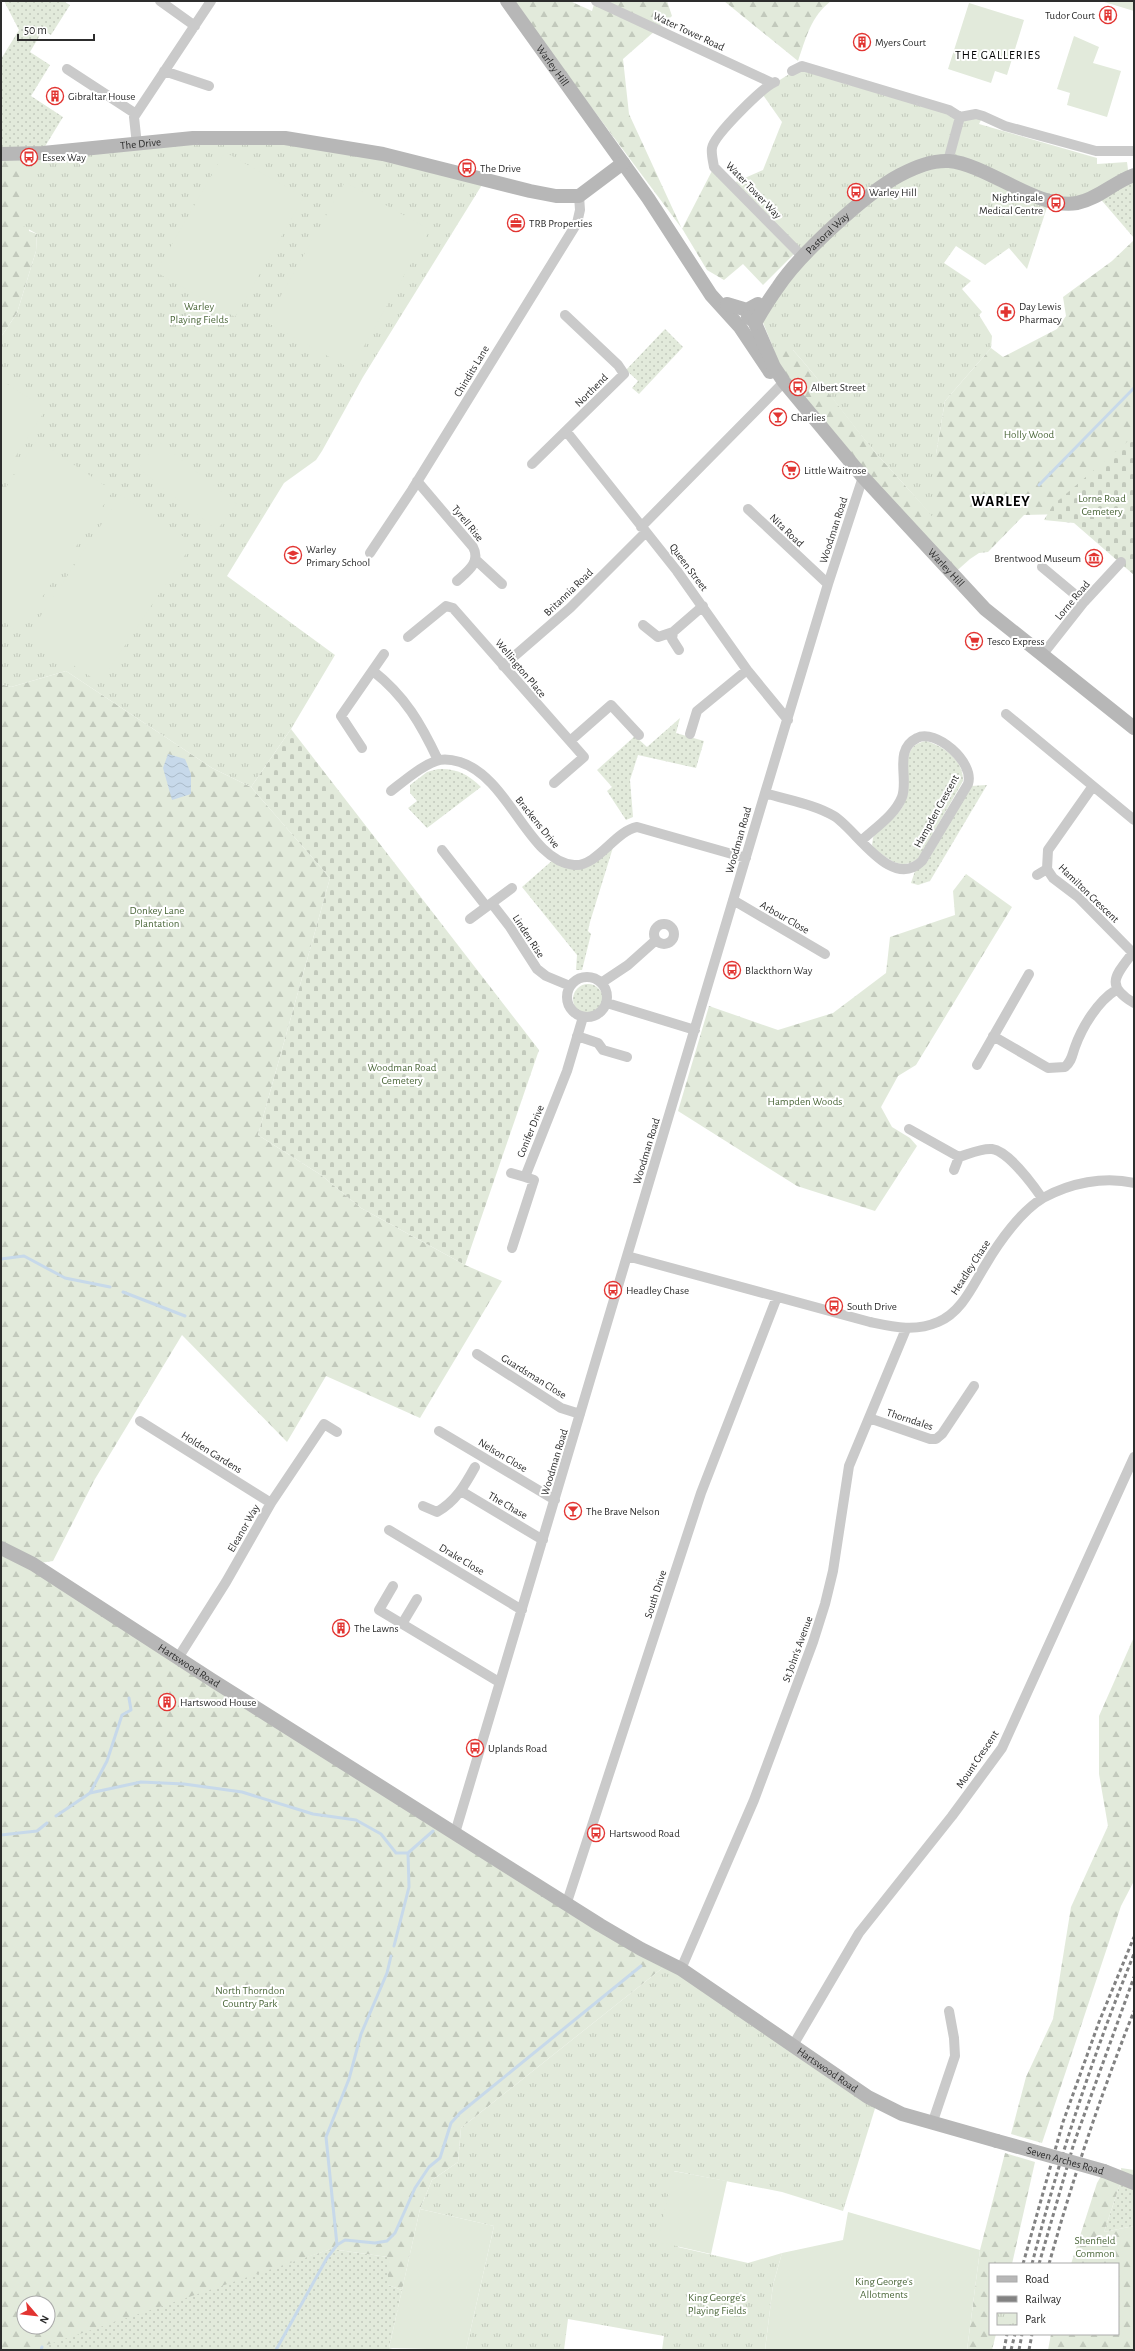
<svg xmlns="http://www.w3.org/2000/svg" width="1135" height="2351" viewBox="0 0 1135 2351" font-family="'Alegreya Sans',sans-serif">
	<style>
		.grass { fill: url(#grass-dots) }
		.forest { fill: url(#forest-firs); fill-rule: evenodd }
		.cemetery { fill: url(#cemetery-stones) }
		.park { fill: url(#park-tufts) }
		.garden { fill: #e2eadb }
		.water { fill: url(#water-waves) }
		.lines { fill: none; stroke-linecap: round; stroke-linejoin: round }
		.stream { stroke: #c7d9ea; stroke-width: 3 }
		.street { stroke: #cacaca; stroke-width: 10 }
		.secondary { stroke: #b7b7b7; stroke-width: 14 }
		.rail { stroke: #828282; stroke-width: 3; stroke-dasharray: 4 3; stroke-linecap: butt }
		.secondary-bridge { stroke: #b7b7b7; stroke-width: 14 }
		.labels { text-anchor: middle; stroke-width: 4; stroke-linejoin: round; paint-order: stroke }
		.poi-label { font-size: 11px; fill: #2d2d2d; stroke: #fff; text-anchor: start }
		.street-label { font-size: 11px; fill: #2d2d2d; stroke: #fff }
		.park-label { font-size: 11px; fill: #4c683b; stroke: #fff }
		.neighbourhood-label { font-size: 12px; letter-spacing: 1px; fill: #000; stroke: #fff }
		.district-label { font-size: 15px; font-weight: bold; letter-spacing: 1px; fill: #000; stroke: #fff }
	</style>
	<defs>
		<pattern id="grass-dots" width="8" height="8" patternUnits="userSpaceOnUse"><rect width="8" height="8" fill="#e2eadb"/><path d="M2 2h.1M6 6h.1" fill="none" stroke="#c2c9bc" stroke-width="1.8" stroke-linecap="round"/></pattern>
		<pattern id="forest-firs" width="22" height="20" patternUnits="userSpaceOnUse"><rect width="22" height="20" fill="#e2eadb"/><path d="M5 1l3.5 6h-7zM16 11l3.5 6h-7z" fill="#c2c9bc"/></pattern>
		<pattern id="cemetery-stones" width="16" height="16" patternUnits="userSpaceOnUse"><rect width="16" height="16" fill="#e2eadb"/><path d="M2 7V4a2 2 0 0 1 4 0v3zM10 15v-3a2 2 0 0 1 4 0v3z" fill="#c2c9bc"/></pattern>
		<pattern id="park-tufts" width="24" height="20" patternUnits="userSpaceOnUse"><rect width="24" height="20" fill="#e2eadb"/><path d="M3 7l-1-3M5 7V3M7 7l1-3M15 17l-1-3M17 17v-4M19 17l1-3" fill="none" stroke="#c2c9bc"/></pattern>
		<pattern id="water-waves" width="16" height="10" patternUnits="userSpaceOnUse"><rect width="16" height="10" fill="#c7d9ea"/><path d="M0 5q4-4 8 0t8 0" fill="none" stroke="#abbbc9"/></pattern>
	</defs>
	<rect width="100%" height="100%" fill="#fff"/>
	<path class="grass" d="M4,1H63L70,5L51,35L43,30L30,52L50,65L31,96L63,117L41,153L1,154V59L19,30Z
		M1134,176V238L1097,195Z
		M665,329L683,347L639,394L632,388L638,381L626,370Z
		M680,718L676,733L704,741L696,768L638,755L630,780L633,817L626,820L607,791L612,787L597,770L635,736L647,747Z
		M926,741C944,746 964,761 963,781L919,858C901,871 891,861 875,849L872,845L873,838C880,823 900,818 905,801C913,782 896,746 926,741Z
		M438,769C456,768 468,774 481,787L427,828L408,808L417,801L410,793V785L427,772Z
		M987,785L930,881L918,885L911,883L915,871L927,862L971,786Z
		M615,841L590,922L588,931L591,934L582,970H576L577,955L522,887L554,859L576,865Z
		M573 999a15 15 0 1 1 30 0a15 15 0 1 1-30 0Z
		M1122,2178L1134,2183V2226L1104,2232Z
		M331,2249L388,2257V2285L402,2290L389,2348L396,2350H17Z"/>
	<path class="forest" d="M512,1H570L592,11L595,1H667L672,16L623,59L629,114L682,229L714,167L797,251L763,285L743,264L724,280L707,270L683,230Z
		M724,1H831C811,16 806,38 798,61Z
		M1,157L26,158L29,231L37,234L36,251L17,313L1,337Z
		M1134,240V452L1065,514L1024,515L988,552L979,553L970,559L952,575L784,382L774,350H793C822,382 847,418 875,452C895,475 916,497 936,520V454L945,401L991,348L1003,357L1057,329L1066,316L1063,297L1112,261Z
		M66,671L212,768L251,787L330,878L258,1135L321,1175L361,1208L465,1265L502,1281L420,1418L326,1376L287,1442L182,1335L95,1479L53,1561L34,1564L665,1966L461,2128L458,2162L432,2180L420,2209L402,2290L388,2285V2257L331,2249L32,2350H1V684L11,687ZM24,2303H48V2327H24Z
		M966,874L1012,907L916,1065L898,1076L881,1107L892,1127L910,1138L917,1146L875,1211L797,1186L678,1111L709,1006L778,1030L833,1013L886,973L890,937L955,915L953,891Z
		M1134,1637V1881L1121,1906L1042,2143L1011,2134L1026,2077L1053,2019L1071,1907L1108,1826L1099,1774V1716Z
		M1005,2153L1035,2162L1012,2264H990V2334H996L992,2350H967L980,2250Z
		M1121,2168L1134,2170V2182L1122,2178L1104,2232L1134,2226V2350H1048L1051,2334H1118V2264H1071L1097,2183L1104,2171L1122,2177Z"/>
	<path class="cemetery" d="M1134,436V575L1074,523L1044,520L1053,505Z
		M291,729L539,1050L465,1265L361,1208L321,1175L258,1135L330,878L251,787Z"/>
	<path class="park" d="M802,66L949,110L983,116L979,124L1097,158V164L1127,162L1129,177L1097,195L1049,201L1027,269L1009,248L985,265L956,246L944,263L971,281L962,289L982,312L979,315L992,336L991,348L945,401L936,454V521C916,497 895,475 875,452C847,419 822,382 793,350H774L760,315L803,257L731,184L763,170L782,122L761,92Z
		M285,138L485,180L363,377L322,451L316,460L284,483L227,576L335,655L291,729L251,787L212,768L66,671L11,687L1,684V337L17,313L36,251L37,234L23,226L22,154Z
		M665,1966L877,2102L843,2211L782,2192L674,2171L678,2247L748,2263L782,2253L773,2285L765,2350H662L664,2336L568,2319L564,2350H466L494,2226L420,2209L432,2180L458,2162L461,2128Z"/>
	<path class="garden" d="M1101,1H1134V11Z
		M969,3L1024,20L1007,75L995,71L991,83L948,69Z
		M1074,36L1099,47L1093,63L1121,71L1107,117L1067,105L1070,93L1057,89Z
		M225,152L304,197L235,317L156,272Z
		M345,182L430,230L351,369L266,322Z
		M1,380L46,409L1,479Z
		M37,440L113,491L19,632L1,620V495Z
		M159,442L237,504L217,530L138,468Z
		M121,495L193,543L100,683L28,635Z
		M673,2171L727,2181L711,2254L658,2242Z
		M420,2209L494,2226L466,2350L389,2348Z
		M848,2212L980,2250L967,2350H765L773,2285L782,2253L843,2240Z"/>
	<path class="water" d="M168,754L185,759L191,774V794L172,800L163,768Z"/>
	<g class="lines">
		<path class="stream" d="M1039,485L1134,388
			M1,1259L24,1256L65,1278L110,1287
			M123,1292L185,1316
			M90,1793L107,1761L122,1715L131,1710L129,1698
			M56,1816L90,1793L141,1782L184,1784L242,1792L313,1814L356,1820L381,1834L396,1853H408L433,1831
			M1,1835L37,1831L47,1823
			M394,1946L409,1887L408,1853
			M337,2245L326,2137L349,2079L361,2034L387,1973L391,1956
			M41,2350L42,2347
			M276,2350L327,2258L337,2245L345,2240L375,2243L387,2241L395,2233L415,2188L429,2167L440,2158L451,2123L460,2113L641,1966"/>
		<path class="street" d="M160,1L195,26
			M596,1L772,83
			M67,69L136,114
			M164,71L209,86
			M792,71L802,66L949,110L960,117L948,161
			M775,82C763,87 714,135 712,148C711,153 713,161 714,167L803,257
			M960,117L976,114L983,116L1005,126L1096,151H1134
			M137,145L134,117L136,114L211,1
			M566,431L677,571L747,670L788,720
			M532,464L624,374L618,365L565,315
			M417,481L473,547C481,562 468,571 457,581
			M748,509L828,584
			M641,527L784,382
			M370,553L412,490L577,223L580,210L579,196
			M476,560L502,584
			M1042,567L1084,602
			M643,625L658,637L673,632L703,606
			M673,632L672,639L679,650
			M408,637L446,606L453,608L584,757L554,783
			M1043,654L1084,602L1121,562
			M503,666L570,608L646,532
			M373,671C405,696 421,724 438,760
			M1006,714L1093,786
			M690,734L697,711L747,670
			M570,741L611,705L639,735
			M362,748L341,716L384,654
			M391,791C405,780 420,767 436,761C444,758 453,760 460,762C510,778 528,861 574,865C597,867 615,831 637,827L746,858
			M765,793C787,800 814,804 834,816C857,830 891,891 922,861L968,784C975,762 935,728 917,738C893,750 909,778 902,797C895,815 875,828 861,841
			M442,850L486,906
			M1037,875L1047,869
			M733,900L825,954
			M493,905L510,927L537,969L546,976L570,986
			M470,919L512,888
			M654 934a10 10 0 1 1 20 0a10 10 0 1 1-20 0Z
			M1134,951C1117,974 1103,985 1134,1003
			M1133,953L1078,897L1053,878L1047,869L1048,850L1093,786L1134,820
			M567 997a20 20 0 1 1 40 0a20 20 0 1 1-40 0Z
			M601,983L628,965L656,940
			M607,1003L695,1030
			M577,1036L598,1043L603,1050L627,1057
			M993,1036L1048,1068L1065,1067C1072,1061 1072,1055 1075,1047C1082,1027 1098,1001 1116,990
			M977,1065L1029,974
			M909,1129L959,1157C969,1154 981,1148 992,1149C1008,1151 1033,1185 1042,1198
			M954,1170L959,1157
			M511,1173L525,1177
			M512,1248L534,1180L525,1177L567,1071L583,1017
			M627,1256L870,1322C894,1327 915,1332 938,1322C962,1312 973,1285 986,1264C999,1242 1021,1211 1043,1198C1070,1183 1104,1176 1134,1183
			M477,1354L561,1408L580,1414
			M869,1418L930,1439H936L942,1434L974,1386
			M140,1421L271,1503
			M439,1431L555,1500
			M461,1491L543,1540
			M423,1506L437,1512C456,1501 465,1485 475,1467
			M389,1530L522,1610
			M393,1586L379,1610L499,1682
			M402,1624L417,1599
			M178,1658L226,1582L271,1503L324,1424L337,1432
			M455,1833L765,793L828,584L863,477
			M567,1902L701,1493L777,1297
			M681,1969L754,1800L813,1642L825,1604L833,1571L849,1466L906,1329
			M792,2047L859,1933L952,1816L1002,1748L1134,1457
			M932,2124L955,2056L954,2038L949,2011"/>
		<g class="secondary">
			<path id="s1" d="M507,1L648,198L711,295L740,327L770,372"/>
			<path id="s2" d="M1,154L43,153L193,138H285L383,154L530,191L556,196H579L623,163"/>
			<path d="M727,304L747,310L758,304"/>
			<path id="s3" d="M748,317L754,321L774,367L784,382L863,477L985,609L1134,728"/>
			<path id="s4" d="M755,323C762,311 770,298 778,287C799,255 866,193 900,175C913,168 933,160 949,161C989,165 1037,210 1077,203C1098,199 1114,182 1134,175"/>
			<path id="s5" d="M1,1548L33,1564L212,1680L600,1925L641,1949L681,1969L868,2097L902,2114L997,2141"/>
			<path d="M1104,2171L1134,2183"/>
		</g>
		<path class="rail" d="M1023,2264L1063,2122L1099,2022L1134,1937
			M1032,2264C1059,2158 1093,2055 1134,1954
			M1039,2264L1074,2143L1134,1977
			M1049,2264C1073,2178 1101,2094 1134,2011
			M1004,2350L1007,2334
			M1011,2350L1015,2334
			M1019,2350L1022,2334
			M1029,2350L1032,2334"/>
		<path class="secondary-bridge" id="s6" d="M997,2141L1104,2171"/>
	</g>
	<defs>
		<g id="building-ring" transform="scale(0.9)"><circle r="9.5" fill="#fff" stroke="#e23431" stroke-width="1.5"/><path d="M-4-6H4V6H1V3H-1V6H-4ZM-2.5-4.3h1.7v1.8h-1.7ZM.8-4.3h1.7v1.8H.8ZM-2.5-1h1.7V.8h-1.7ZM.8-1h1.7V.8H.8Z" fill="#e23431"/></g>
		<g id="bus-ring" transform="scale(0.9)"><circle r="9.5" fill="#fff" stroke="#e23431" stroke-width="1.5"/><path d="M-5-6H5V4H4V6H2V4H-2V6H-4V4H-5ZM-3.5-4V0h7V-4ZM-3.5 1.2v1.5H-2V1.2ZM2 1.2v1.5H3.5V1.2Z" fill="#e23431"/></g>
		<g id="office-ring" transform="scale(0.9)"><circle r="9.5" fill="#fff" stroke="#e23431" stroke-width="1.5"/><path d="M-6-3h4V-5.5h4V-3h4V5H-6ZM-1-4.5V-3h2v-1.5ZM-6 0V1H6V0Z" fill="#e23431"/></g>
		<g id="pharmacy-ring" transform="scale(0.9)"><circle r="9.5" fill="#fff" stroke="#e23431" stroke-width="1.5"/><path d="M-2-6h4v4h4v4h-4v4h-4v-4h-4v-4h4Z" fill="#e23431"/></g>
		<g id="bar-ring" transform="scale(0.9)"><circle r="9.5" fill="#fff" stroke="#e23431" stroke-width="1.5"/><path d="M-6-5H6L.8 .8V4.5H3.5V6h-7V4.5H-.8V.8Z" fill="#e23431"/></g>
		<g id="supermarket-ring" transform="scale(0.9)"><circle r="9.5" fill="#fff" stroke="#e23431" stroke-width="1.5"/><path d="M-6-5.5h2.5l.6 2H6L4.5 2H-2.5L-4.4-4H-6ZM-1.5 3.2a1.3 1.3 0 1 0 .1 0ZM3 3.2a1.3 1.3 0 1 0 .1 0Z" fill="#e23431"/></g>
		<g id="school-ring" transform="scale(0.9)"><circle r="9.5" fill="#fff" stroke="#e23431" stroke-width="1.5"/><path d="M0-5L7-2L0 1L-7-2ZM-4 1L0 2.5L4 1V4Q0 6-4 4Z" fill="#e23431"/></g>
		<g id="museum-ring" transform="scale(0.9)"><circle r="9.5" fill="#fff" stroke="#e23431" stroke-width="1.5"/><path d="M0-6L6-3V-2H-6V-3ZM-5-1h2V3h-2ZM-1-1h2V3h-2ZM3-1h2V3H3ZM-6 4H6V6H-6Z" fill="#e23431"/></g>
	</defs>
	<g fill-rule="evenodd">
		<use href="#building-ring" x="1108" y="15"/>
		<use href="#building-ring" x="862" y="42"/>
		<use href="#building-ring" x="55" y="96"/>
		<use href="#bus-ring" x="29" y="157"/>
		<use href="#bus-ring" x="467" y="168"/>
		<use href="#bus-ring" x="856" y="192"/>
		<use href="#bus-ring" x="1056" y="203"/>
		<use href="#office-ring" x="516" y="223"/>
		<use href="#pharmacy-ring" x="1006" y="312"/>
		<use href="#bus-ring" x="798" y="387"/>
		<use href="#bar-ring" x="778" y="417"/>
		<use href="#supermarket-ring" x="791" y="470"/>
		<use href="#school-ring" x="293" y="555"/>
		<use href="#museum-ring" x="1094" y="558"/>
		<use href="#supermarket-ring" x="974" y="641"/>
		<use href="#bus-ring" x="732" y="970"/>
		<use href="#bus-ring" x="613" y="1290"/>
		<use href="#bus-ring" x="834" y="1306"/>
		<use href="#bar-ring" x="573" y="1511"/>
		<use href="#building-ring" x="341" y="1628"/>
		<use href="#building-ring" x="167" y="1702"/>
		<use href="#bus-ring" x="475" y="1748"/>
		<use href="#bus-ring" x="596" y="1833"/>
	</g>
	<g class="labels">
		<g class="poi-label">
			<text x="1095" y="19" text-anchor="end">Tudor Court</text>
			<text x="875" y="46">Myers Court</text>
			<text x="68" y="100">Gibraltar House</text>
			<text x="42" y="161">Essex Way</text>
			<text x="480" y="172">The Drive</text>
			<text x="869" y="196">Warley Hill</text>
			<text x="1043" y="201" text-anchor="end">Nightingale<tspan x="1043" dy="13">Medical Centre</tspan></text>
			<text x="529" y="227">TRB Properties</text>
			<text x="1019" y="310">Day Lewis<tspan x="1019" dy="13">Pharmacy</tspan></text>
			<text x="811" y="391">Albert Street</text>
			<text x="791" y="421">Charlies</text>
			<text x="804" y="474">Little Waitrose</text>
			<text x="306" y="553">Warley<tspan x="306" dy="13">Primary School</tspan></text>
			<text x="1081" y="562" text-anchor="end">Brentwood Museum</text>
			<text x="987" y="645">Tesco Express</text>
			<text x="745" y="974">Blackthorn Way</text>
			<text x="626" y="1294">Headley Chase</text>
			<text x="847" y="1310">South Drive</text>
			<text x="586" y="1515">The Brave Nelson</text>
			<text x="354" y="1632">The Lawns</text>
			<text x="180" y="1706">Hartswood House</text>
			<text x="488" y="1752">Uplands Road</text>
			<text x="609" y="1837">Hartswood Road</text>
		</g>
		<g class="street-label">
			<text transform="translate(689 31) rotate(25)" y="4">Water Tower Road</text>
			<text dy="4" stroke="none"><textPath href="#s1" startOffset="79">Warley Hill</textPath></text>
			<text dy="4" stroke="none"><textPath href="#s2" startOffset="140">The Drive</textPath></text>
			<text transform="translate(754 190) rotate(46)" y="4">Water Tower Way</text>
			<text dy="4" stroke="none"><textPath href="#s4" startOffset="116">Pastoral Way</textPath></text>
			<text transform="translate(471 371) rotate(-59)" y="4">Chindits Lane</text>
			<text transform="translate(591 390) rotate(-45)" y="4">Northend</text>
			<text transform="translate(468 523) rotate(51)" y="4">Tyrell Rise</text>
			<text transform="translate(787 530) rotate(44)" y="4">Nita Road</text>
			<text transform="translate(833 530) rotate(-72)" y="4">Woodman Road</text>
			<text transform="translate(689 567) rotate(53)" y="4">Queen Street</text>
			<text dy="4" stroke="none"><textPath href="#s3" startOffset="322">Warley Hill</textPath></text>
			<text transform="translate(568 592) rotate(-44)" y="4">Britannia Road</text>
			<text transform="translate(1072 600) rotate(-50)" y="4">Lorne Road</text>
			<text transform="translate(521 668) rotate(50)" y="4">Wellington Place</text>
			<text transform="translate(936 811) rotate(-61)" y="4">Hampden Crescent</text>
			<text transform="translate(538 822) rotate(51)" y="4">Brackens Drive</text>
			<text transform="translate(738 840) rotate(-74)" y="4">Woodman Road</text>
			<text transform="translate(1089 893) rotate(44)" y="4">Hamilton Crescent</text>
			<text transform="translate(785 917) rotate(30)" y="4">Arbour Close</text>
			<text transform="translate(529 936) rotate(57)" y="4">Linden Rise</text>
			<text transform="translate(530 1131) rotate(-68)" y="4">Conifer Drive</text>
			<text transform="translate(646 1151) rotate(-73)" y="4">Woodman Road</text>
			<text transform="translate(970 1267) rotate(-57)" y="4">Headley Chase</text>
			<text transform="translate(534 1376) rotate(32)" y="4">Guardsman Close</text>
			<text transform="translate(910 1419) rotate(18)" y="4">Thorndales</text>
			<text transform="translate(212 1452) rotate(32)" y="4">Holden Gardens</text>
			<text transform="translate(503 1455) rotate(31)" y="4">Nelson Close</text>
			<text transform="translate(554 1462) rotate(-73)" y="4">Woodman Road</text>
			<text transform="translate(508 1505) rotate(30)" y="4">The Chase</text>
			<text transform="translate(243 1528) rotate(-60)" y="4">Eleanor Way</text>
			<text transform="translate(462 1559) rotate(31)" y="4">Drake Close</text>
			<text transform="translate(655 1594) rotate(-72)" y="4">South Drive</text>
			<text transform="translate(797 1649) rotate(-70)" y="4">St John's Avenue</text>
			<text dy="4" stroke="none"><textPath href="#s5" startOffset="222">Hartswood Road</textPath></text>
			<text transform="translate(977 1759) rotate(-56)" y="4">Mount Crescent</text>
			<text dy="4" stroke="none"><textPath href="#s5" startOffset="978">Hartswood Road</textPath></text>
			<text dy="4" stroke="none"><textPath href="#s6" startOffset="71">Seven Arches Road</textPath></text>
		</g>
		<g class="park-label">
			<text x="199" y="310">Warley<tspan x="199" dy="13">Playing Fields</tspan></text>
			<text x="1029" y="438">Holly Wood</text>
			<text x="1102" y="502">Lorne Road<tspan x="1102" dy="13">Cemetery</tspan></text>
			<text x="157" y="914">Donkey Lane<tspan x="157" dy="13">Plantation</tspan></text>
			<text x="402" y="1071">Woodman Road<tspan x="402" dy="13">Cemetery</tspan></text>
			<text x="805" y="1105">Hampden Woods</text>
			<text x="250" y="1994">North Thorndon<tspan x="250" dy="13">Country Park</tspan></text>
			<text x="1095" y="2244">Shenfield<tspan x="1095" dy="13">Common</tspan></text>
			<text x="884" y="2285">King George's<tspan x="884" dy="13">Allotments</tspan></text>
			<text x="717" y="2301">King George's<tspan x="717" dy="13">Playing Fields</tspan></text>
		</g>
		<g class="neighbourhood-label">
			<text x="998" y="59">THE GALLERIES</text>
		</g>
		<g class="district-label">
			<text x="1001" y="506">WARLEY</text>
		</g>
	</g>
	<rect width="1135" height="2351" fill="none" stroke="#2d2d2d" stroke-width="4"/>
	<rect x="989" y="2263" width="130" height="72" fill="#ffffff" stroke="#ababab"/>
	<rect x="997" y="2276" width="20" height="6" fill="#b7b7b7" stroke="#ababab"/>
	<text x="1025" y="2283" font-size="12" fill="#2d2d2d">Road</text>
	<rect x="997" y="2296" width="20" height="6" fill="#828282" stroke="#ababab"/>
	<text x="1025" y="2303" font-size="12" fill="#2d2d2d">Railway</text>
	<rect x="997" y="2313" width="20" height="12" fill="url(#park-tufts)" stroke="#ababab"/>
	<text x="1025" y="2323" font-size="12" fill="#2d2d2d">Park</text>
	<g transform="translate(36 2315) rotate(118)"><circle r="19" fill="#ffffff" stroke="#ababab"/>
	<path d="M0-3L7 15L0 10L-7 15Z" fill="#e23431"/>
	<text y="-6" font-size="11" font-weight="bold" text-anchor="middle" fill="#2d2d2d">N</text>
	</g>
	<path d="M18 34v6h76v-6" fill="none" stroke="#2d2d2d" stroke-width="2"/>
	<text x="24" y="34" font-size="12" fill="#2d2d2d" stroke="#ffffff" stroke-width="3" paint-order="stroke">50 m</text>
</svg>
